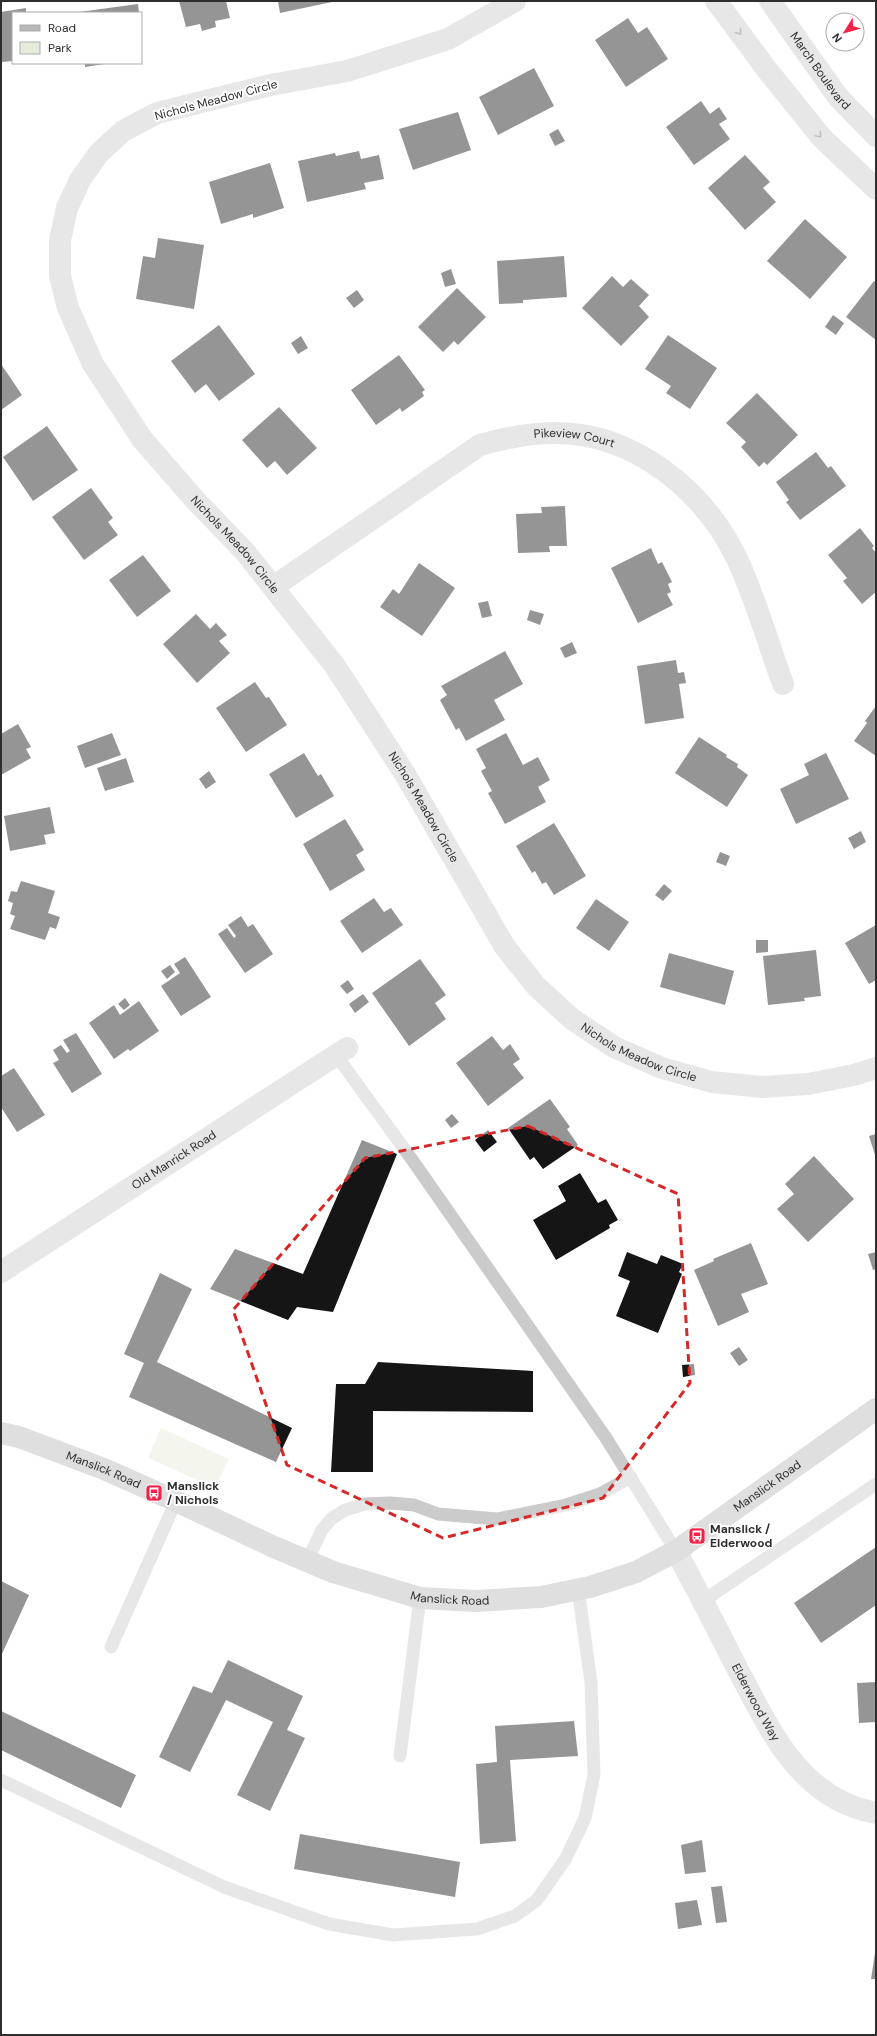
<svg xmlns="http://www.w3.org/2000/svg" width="877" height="2036" viewBox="0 0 877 2036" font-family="'DM Sans',sans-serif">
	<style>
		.green { fill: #e6ecda }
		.building { fill: #151515 }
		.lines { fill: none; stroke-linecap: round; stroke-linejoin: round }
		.service { stroke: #cbcbcb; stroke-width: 13 }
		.minor { stroke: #cbcbcb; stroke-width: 22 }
		.secondary { stroke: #b8b8b8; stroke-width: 22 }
		.oneway { stroke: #757575 }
		.marked { fill: none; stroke: #d62828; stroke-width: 3; stroke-dasharray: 8 5; stroke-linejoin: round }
		.labels { text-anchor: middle; stroke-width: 4; stroke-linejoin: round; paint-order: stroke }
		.street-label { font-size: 12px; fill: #2e2e2e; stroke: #fff }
		.poi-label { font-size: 12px; font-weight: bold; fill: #2e2e2e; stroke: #fff; text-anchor: start }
	</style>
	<rect width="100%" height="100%" fill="#fff"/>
	<path class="green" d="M161,1428L229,1459L215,1488L148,1458Z"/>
	<path class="building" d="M179,1H226L230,18L215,21L216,27L202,31L200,24L186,27Z
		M278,1H332V2L280,13Z
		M138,4L139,13H79V12Z
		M26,8V13H13V61L2,62L1,12Z
		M628,18L638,33L647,27L668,59L626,87L595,40Z
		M85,63H104V64L85,67Z
		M534,68L554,106L498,135L479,97Z
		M701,101L710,114L719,107L727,119L719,124L730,139L694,165L666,127Z
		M458,112L471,150L413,170L399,129Z
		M558,129L565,141L555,146L549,134Z
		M359,151L361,159L379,155L384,179L364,183L366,189L307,202L298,161L335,153L336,156Z
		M745,155L770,182L763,188L776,202L745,230L708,188Z
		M270,163L284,208L253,218V214L221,224L209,182Z
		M805,219L847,257L810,299L767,261Z
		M158,238L204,245L194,309L136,299L143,256L155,258Z
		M564,256L567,297L523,300V303L499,304L497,261Z
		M451,269L456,284L445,287L441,273Z
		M612,276L623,287L631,279L649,295L639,306L649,317L621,346L582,308Z
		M874,281L876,283V340L846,317Z
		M457,288L486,317L458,345L454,341L443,352L418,327Z
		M357,290L364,300L354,308L346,298Z
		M833,315L844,323L836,335L825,327Z
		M219,325L255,374L219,401L206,384L195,393L171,361Z
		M668,335L717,368L690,409L666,393L671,386L645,369Z
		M301,336L308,348L298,354L291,343Z
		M399,355L425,390L422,392L424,396L402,412L400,408L376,425L351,390Z
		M1,364L22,395L1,410Z
		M757,393L798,435L767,465L764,462L759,467L741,447L746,442L726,423Z
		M279,407L317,448L287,475L275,461L267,468L242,440Z
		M47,426L78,470L33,501L3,457Z
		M816,452L828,468L831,466L846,486L800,520L786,502L789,500L776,482Z
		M91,488L113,518L108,522L118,535L84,560L52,517Z
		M565,506L567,546H549L550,552L518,553L516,514L542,513L541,507Z
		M860,528L874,546L872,548L876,553V592L862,604L843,581L847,578L828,555Z
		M651,548L658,564L662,562L672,582L668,584L671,592L667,594L673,605L638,623L611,568Z
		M143,555L171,591L137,617L109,580Z
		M419,563L455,588L422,636L380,607L393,589L399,594Z
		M488,601L492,616L482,618L478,603Z
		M530,610L544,614L540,625L527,620Z
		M196,614L210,629L216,623L227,635L219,641L230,653L197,683L163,644Z
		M572,642L577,653L565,658L560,648Z
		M505,651L523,684L494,700L505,720L466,741L459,728L456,730L440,700L447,695L441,686Z
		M676,660L678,673L684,672L686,683L679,684L684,718L645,724L637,666Z
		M255,682L266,698L269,697L287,725L246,752L216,708Z
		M876,706V756L854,741L867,723L865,721Z
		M18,724L31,747L26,749L31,758L1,775V734Z
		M112,733L121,755L85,768L77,746Z
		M506,733L523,765L538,757L550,780L538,787L546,802L505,824L488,793L492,791L481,771L486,768L476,749Z
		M699,737L727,755L726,757L738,764L737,767L748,775L727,807L675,773Z
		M304,753L318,776L321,774L334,796L296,818L269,774Z
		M826,753L849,799L796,824L780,789L809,775L804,764Z
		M126,758L134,782L105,791L97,768Z
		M209,771L216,782L206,789L199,779Z
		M50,807L55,833L44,835L46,844L10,851L4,816Z
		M345,819L364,850L356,855L365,870L330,891L303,844Z
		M554,823L586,876L554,895L546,882L542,884L535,871L532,873L516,846Z
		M861,831L866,842L854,849L848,838Z
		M720,852L730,856L726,866L716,862Z
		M21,881L55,891L48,913L60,917L56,929L50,927L45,940L10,929L15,916L10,914L13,903L8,901L11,891L17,892Z
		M664,884L672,891L663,901L655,895Z
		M374,898L384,912L391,908L403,925L362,953L340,921Z
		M596,899L629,922L609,951L576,928Z
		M241,916L248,927L253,924L273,954L245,973L218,934L227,928L234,938L236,936L228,925Z
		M876,925V980L869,984L845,943Z
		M756,940H768V952L756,953Z
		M816,950L821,996L804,998L805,1001L768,1005L763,956Z
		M669,953L734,971L725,1005L660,987Z
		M185,957L211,997L181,1016L161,986L180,973L174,964Z
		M420,959L446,995L435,1003L446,1019L409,1046L372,993Z
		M170,965L175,972L167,979L161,971Z
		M348,980L354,989L347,994L340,986Z
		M363,994L369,1002L355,1013L349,1004Z
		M125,998L130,1005L124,1010L118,1004Z
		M139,1001L159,1031L130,1051L128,1049L114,1059L89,1023L114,1005L120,1015Z
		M76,1033L102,1074L72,1093L53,1063L59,1060L53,1050L61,1045L67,1053L70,1051L63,1040Z
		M492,1036L503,1050L510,1044L520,1059L513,1064L524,1078L488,1106L456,1063Z
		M14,1068L45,1115L17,1132L1,1107V1076Z
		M550,1099L570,1127L567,1129L578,1145L543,1169L534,1157L530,1160L508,1128Z
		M452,1114L459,1122L451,1128L445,1120Z
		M488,1130L497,1142L484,1152L475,1140Z
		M876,1134V1158L869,1136Z
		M362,1140L397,1154L333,1312L297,1307L288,1320L210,1289L235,1249L303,1274Z
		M814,1156L854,1199L808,1242L777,1209L794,1194L785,1184Z
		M580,1173L598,1203L606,1199L618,1220L609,1225L610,1228L556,1260L533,1220L566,1201L558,1186Z
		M751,1243L768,1284L741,1294L749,1312L718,1326L694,1270L714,1261L713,1259Z
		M627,1252L657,1264L661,1255L683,1264L679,1272L682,1274L658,1333L616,1316L630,1281L618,1276Z
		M876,1252V1269L873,1270L868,1254Z
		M160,1273L192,1289L157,1362L292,1428L276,1462L129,1397L144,1363L124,1354Z
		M739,1347L748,1360L739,1366L730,1353Z
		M378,1362L533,1371V1412L373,1411V1472H331L336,1384H365Z
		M694,1364L695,1375L683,1377L682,1365Z
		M876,1547V1605L821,1643L794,1603Z
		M1,1581L29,1595L1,1656Z
		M228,1660L303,1696L287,1730L305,1738L270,1811L237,1795L273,1722L226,1700L190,1772L159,1757L193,1686L212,1693Z
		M876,1682V1722L859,1723L857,1683Z
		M1,1711L136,1775L121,1808L1,1750Z
		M574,1721L578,1756L510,1760L516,1841L480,1844L476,1764L497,1762L495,1726Z
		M300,1834L460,1862L455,1897L294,1869Z
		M702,1840L706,1872L685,1874L681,1845Z
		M722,1886L727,1922L716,1923L711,1887Z
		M697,1900L702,1925L678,1929L675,1903Z
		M875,1953H876V1979H871Z"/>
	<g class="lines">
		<path class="service" d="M336,1055L413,1161L606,1438L676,1551
			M307,1561L322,1530L331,1519L345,1510L365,1504L390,1503L414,1505L438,1514L497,1519L566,1505L600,1494L631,1477
			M703,1601L876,1484
			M111,1647L176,1501
			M400,1756L420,1598
			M1,1780L224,1887L329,1924L393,1935L477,1929L515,1916L537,1900L566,1858L585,1818L594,1775L591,1682L578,1589"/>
		<g class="minor">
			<path id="s1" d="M515,1L448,39L347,71L271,85L157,113L123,131L99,153L80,180L67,208L60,240V276L68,308L93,364L142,439L196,501L246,553L335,666L405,774L505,947L536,986L572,1019L614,1047L662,1068L712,1082L762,1087L808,1084L854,1075L876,1068"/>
			<path d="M716,1L768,71L822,138L876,189"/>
			<path id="s2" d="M770,1L838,97L876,136"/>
			<path id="s3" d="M273,587L480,445C505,438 529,433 555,433C634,433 704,490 737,559C756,599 768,643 783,684"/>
			<path id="s4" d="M1,1272L347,1048"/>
			<path id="s5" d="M676,1551C697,1590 718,1630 738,1670C757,1705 776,1747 805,1775C824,1794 849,1808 876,1813"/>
		</g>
		<path class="secondary" id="s6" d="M1,1433L19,1437L104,1469L176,1501L274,1547L333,1572L420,1598L476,1601L541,1597L590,1587L636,1572L676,1551L876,1409"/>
	</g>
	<defs><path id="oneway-chevron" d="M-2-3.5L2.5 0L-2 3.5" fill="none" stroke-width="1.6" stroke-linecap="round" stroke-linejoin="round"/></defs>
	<g class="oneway">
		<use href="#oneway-chevron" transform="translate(739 32) rotate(53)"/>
		<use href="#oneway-chevron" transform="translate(819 135) rotate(50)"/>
	</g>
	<path d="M0 0H877V2036H0ZM528,1126L678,1194L690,1383L603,1498L443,1538L287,1465L233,1310L365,1158Z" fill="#fff" fill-opacity=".55" fill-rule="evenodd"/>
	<path class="marked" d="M528,1126L678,1194L690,1383L603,1498L443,1538L287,1465L233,1310L365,1158Z"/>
	<defs>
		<g id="bus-square" transform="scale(0.9)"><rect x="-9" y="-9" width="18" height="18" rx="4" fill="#f02449" stroke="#fff"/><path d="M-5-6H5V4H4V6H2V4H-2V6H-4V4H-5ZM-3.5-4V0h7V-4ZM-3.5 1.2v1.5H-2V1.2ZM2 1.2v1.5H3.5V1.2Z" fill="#fff"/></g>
	</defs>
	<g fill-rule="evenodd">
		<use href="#bus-square" x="154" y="1493"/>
		<use href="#bus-square" x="697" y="1536"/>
	</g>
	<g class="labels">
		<g class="street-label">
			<text dy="4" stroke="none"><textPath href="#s2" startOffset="86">March Boulevard</textPath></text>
			<text transform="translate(216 100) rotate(-15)" y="4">Nichols Meadow Circle</text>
			<text dy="4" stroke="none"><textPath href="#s3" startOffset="347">Pikeview Court</textPath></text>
			<text dy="4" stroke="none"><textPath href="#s1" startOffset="906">Nichols Meadow Circle</textPath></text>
			<text dy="4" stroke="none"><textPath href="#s1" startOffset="1230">Nichols Meadow Circle</textPath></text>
			<text dy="4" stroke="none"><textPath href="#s1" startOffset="1566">Nichols Meadow Circle</textPath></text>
			<text dy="4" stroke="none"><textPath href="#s4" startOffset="206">Old Manrick Road</textPath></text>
			<text dy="4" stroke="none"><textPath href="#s6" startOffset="109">Manslick Road</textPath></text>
			<text dy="4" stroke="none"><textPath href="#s6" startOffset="828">Manslick Road</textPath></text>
			<text dy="4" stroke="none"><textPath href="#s6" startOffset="481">Manslick Road</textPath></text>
			<text dy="4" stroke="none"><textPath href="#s5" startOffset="171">Elderwood Way</textPath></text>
		</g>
		<g class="poi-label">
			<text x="167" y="1490">Manslick<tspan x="167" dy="14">/ Nichols</tspan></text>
			<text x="710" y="1533">Manslick /<tspan x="710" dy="14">Elderwood</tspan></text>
		</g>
	</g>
	<rect width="877" height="2036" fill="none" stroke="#2e2e2e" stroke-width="4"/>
	<rect x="12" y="12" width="130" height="52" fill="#ffffff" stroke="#ababab"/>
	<rect x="20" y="25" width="20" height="6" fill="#b8b8b8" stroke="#ababab"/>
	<text x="48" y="32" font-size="12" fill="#2e2e2e">Road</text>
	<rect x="20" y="42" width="20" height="12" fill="#e6ecda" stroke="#ababab"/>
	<text x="48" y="52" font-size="12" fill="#2e2e2e">Park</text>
	<g transform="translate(845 32) rotate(233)"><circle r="19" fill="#ffffff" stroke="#ababab"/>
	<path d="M0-3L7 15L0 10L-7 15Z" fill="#f02449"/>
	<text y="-6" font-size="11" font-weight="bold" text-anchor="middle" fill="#2e2e2e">N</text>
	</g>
</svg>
